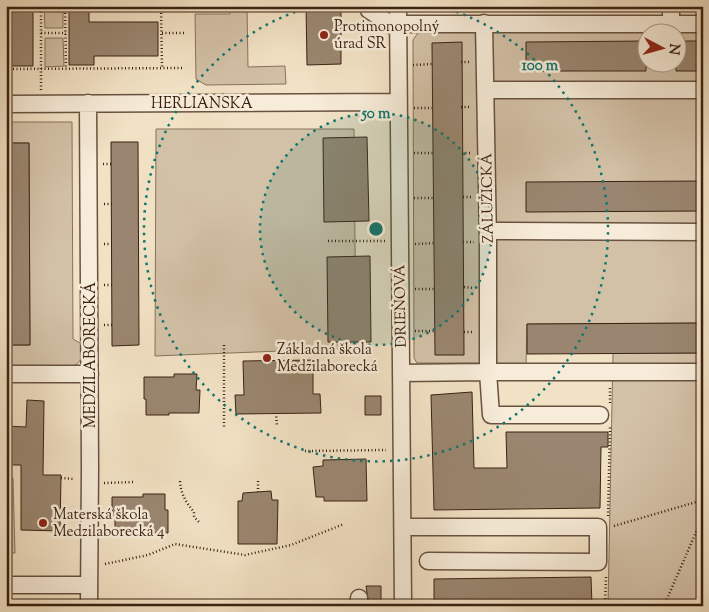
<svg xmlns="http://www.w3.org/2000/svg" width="709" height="612" viewBox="0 0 709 612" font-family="'Sorts Mill Goudy',serif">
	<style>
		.green { fill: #d3c1a7; stroke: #86725d; fill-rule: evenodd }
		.building { fill: #9a8670; stroke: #3a2213 }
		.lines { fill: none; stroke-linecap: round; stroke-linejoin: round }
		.minor-casing { stroke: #685240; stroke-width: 19 }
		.path { stroke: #3a2213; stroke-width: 2.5; stroke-dasharray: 1 2.5; stroke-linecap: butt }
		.minor { stroke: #f7ecd9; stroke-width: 16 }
		.ring { fill: none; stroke: #0f766e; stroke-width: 2.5; stroke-dasharray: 2.5 5 }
		.poi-dot { fill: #8f2418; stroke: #f7ecd9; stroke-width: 2 }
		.labels { text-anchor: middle; stroke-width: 5; stroke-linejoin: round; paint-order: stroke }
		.poi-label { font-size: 15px; fill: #3a2213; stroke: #f7ecd9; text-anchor: start }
		.street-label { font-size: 15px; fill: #3a2213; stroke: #f7ecd9 }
		.centre { fill: #0f766e; stroke: #f7ecd9; stroke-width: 2.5 }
		.ring-label { font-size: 15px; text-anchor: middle; font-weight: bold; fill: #0f766e; stroke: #f7ecd9; stroke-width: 5; stroke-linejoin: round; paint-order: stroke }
	</style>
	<rect width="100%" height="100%" fill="#f2e2c5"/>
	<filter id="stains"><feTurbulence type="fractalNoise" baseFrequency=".004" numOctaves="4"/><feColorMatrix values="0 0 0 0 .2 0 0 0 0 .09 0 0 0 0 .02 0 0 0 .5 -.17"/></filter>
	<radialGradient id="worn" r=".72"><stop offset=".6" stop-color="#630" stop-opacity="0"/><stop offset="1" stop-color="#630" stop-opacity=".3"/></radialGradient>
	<path class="green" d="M44,6H63V28H45Z
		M231,6H247L248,67L285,66L286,84L206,85L196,79L195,14H230Z
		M497,29H703V323L527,324L526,366H492L490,36ZM646,32H676V62H646Z
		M420,30H484L485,363H417L414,358L413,40Z
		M45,38H63L64,66L45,67Z
		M6,122H72L73,339L85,346C83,373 58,370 38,370C28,369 17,369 6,369V345H30L29,143H6Z
		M156,129H354L356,348L155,356Z
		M613,353H703V593L696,606H608Z
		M6,478H13L15,553H6Z
		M363,602V606H82Z"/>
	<path class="building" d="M6,6H33V66H6Z
		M69,6H89V22H158V56H94V65H69Z
		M306,6H341V64L307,65Z
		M646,41V71H526V42Z
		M676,41H703V71H676Z
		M462,42L464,355H435L432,43Z
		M367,137L369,221L324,222L323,138Z
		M111,142H138L139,345L112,346Z
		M6,143H29L30,345H6Z
		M703,181V211L526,212V182Z
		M370,256L371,342H328L327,257Z
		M703,323V353L527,354V324Z
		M313,360V394H320L321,413L236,414L235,395H244L243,361Z
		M174,374H197L196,390H200L199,413H169V415H146V399H144V377H174Z
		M472,392L474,468H507L506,432H608V447H601L600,508L434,510L431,395Z
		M365,396H381V415H365Z
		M27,400L44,401L43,475H61L60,531L21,530V465H6V426L26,427Z
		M366,459L367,501H324V497H316L313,467L323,466V460Z
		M271,491L272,500H278L277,544H238V501H242L243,493Z
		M143,494H165V510H168V533H137V536H115V519H112V497H143Z
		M591,577L592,606H434V579Z
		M366,586H381V606H369Z"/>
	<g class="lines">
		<g class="minor-casing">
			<path id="minor" d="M369,6V10L398,29
				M398,6L403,606
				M671,6V25
				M484,23L488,242V372H703
				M398,24H703
				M486,90H703
				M88,103L90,468L89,606
				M6,104L398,102
				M488,231L703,232
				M401,373L488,372L491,415H600
				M6,374H90
				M403,527H598V562L428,561
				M6,585H88
				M359,598V606"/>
		</g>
		<path class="path" d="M65,6L66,69
			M161,6L162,68
			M41,33H66
			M162,33H184
			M461,62H471
			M413,65L432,64
			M6,69L184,68
			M41,90V6
			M461,107H469
			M414,108H432
			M414,153H433
			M462,153H470
			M103,164H112
			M463,197H473
			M414,198H433
			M104,204H112
			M328,241H385
			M463,242H474
			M104,244H112
			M415,244L434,243
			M104,285H112
			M464,287L474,288
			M415,289H434
			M104,325H112
			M415,331H435
			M464,332H474
			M224,345V427
			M701,388L703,427
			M610,403V386
			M276,413L277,426
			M305,451L386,450
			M61,478L74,479
			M180,481C181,495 186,502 194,512V517L200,523
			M258,481V492
			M104,483L134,482
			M608,516L610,426
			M614,526L703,500
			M105,564L148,555L175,544L245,555L291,545L344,524
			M10,606V599
			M605,606L606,576
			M664,606L703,516"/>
		<use href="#minor" class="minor"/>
	</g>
	<circle cx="376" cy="229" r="116" fill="#0f766e" fill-opacity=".12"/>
	<g class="ring">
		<circle cx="376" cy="229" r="116"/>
		<path d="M442 7A232 232 0 1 1 310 7"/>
	</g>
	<g class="poi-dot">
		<circle cx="324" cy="35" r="5"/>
		<circle cx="267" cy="358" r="5"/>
		<circle cx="43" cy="523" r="5"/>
	</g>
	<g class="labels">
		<g class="poi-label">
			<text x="334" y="31">Protimonopolný<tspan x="334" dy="17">úrad SR</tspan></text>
			<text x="277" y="354">Základná škola<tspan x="277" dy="17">Medzilaborecká</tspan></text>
			<text x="53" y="519">Materská škola<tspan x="53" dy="17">Medzilaborecká 4</tspan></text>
		</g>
		<g class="street-label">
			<text x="202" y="108">HERLIANSKA</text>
			<text transform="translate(487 198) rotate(-91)" y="5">ZÁLUŽICKÁ</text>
			<text transform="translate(400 306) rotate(-91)" y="5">DRIEŇOVÁ</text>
			<text transform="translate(90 355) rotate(-90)" y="5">MEDZILABORECKÁ</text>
		</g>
	</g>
	<circle cx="376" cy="229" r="8" class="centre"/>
	<g class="ring-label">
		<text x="540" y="70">100 m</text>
		<text x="376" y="118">50 m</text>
	</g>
	<rect width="709" height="612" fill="none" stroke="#f2e2c5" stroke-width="25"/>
	<rect x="8" y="8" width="694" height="597" fill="none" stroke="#3a2213" stroke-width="2.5"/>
	<rect x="12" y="12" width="684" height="587" fill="none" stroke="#3a2213"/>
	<g transform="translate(662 48) rotate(96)"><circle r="24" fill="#f7ecd9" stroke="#ab9b8a"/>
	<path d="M0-4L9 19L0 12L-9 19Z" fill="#8f2418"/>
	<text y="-8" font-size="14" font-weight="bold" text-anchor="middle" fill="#3a2213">N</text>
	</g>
	<rect width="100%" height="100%" filter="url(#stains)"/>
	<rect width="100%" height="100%" fill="url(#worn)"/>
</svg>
